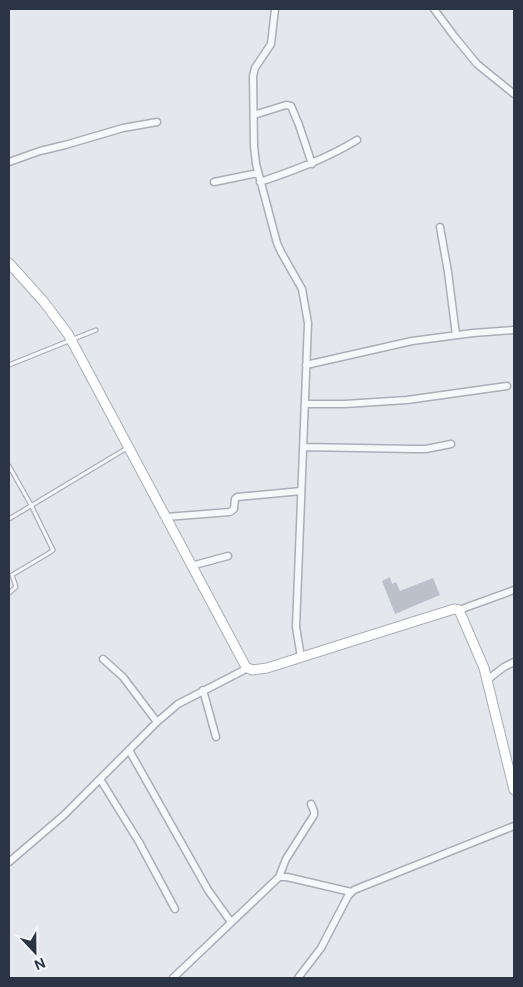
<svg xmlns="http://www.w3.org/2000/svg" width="523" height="987" viewBox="0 0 523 987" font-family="'DM Sans',sans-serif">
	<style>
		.building { fill: #bbc0ca }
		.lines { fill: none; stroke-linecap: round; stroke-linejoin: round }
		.service-casing { stroke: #a9aeb7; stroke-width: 5.5 }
		.minor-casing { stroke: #a9aeb7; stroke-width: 9 }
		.secondary-casing { stroke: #a9aeb7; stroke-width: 11 }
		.service { stroke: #f7f8fa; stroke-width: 3 }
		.minor { stroke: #f7f8fa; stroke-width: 6 }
		.secondary { stroke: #fff; stroke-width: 9 }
	</style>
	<rect width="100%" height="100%" fill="#e4e7ec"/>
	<path class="building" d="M390,577L392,584L396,582L400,591L433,578L440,595L395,614L382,581Z"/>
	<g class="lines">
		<g class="service-casing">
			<path id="service" d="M9,365L96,330
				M9,466L31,505L53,550L49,553L12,575L16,587L9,593
				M9,519L127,448"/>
		</g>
		<g class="minor-casing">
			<path id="minor" d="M275,9L271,44L255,68L253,76L254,146L256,164L277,243L281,252L302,289L308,323L296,627L301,657
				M434,9L454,36L477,64L514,94
				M254,115L286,105L291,106L299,125L312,164
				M9,162L40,151L65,145L123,128L157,122
				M214,182L258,173
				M260,182C295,170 326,159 357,140
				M440,227L448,272L456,335
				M306,365L412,341L473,333L514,330
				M305,404H345L407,400L507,386
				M303,447L414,449H426L451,444
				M166,517L230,512L234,509L235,499L237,497L301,491
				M191,566L228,556
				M459,610L514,590
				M103,659L123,677L157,722
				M487,680L504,667L514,662
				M203,690L216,737
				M129,750L208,890L231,922
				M100,779L139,842L175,909
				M9,862L64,815L157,722L178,704L248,668
				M279,877L286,859L314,815V811L311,804
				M173,978L279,877H287L351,892
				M298,978L321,948L348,896L354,890L514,826"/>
		</g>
		<g class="secondary-casing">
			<path id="secondary" d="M9,263L44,302L68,334L246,667L252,670L267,668L454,609L459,610L484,668L514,790"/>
		</g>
		<use href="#service" class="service"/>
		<use href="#minor" class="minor"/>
		<use href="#secondary" class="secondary"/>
	</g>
	<rect width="523" height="987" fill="none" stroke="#2b3445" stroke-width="20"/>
	<g transform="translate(35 952) rotate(158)" stroke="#f4f6f9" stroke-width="4" paint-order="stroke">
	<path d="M0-4L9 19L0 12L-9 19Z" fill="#2b3445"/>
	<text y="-8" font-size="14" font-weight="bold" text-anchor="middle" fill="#2b3445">N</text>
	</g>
</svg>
